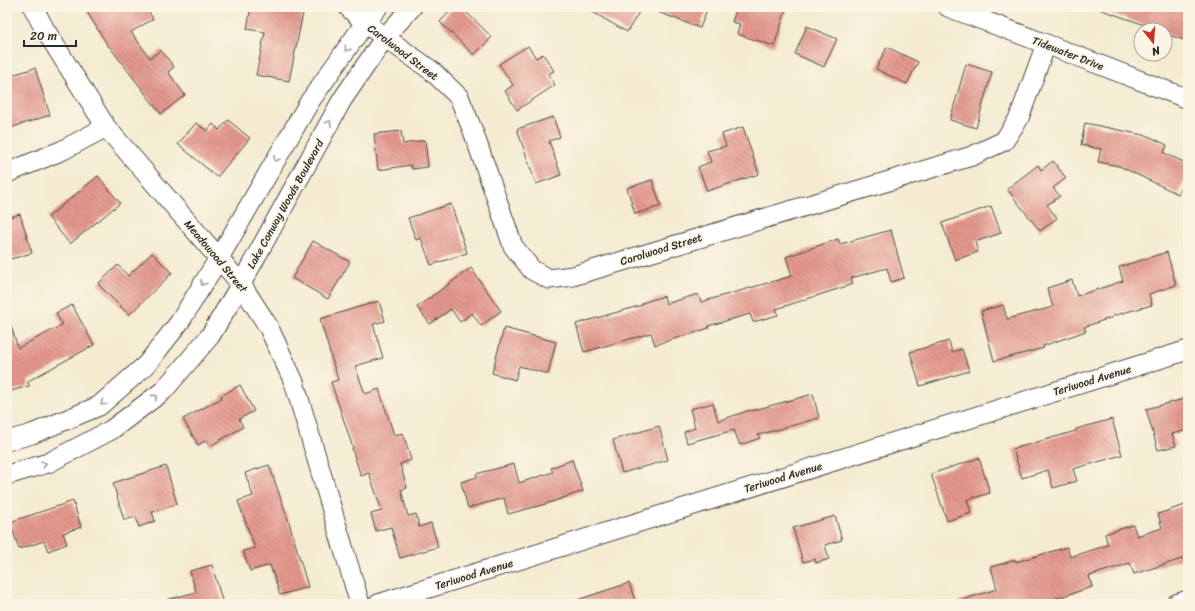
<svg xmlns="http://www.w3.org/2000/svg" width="1195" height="611" viewBox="0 0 1195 611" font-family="Sriracha,sans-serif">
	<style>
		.building { fill: url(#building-back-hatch) }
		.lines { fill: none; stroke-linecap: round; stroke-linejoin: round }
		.minor-casing { stroke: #494844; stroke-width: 21 }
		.minor { stroke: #fff; stroke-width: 19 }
		.oneway { stroke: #a0a0a0 }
		.labels { text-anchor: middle; stroke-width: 4; stroke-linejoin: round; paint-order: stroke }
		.street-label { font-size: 11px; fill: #2b2b2b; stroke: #fcf5e5 }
	</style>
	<defs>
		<pattern id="building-back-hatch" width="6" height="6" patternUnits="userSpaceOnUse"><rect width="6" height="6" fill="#e4978c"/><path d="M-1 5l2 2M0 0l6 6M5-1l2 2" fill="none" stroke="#b97b73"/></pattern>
	</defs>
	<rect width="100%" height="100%" fill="#fcf5e5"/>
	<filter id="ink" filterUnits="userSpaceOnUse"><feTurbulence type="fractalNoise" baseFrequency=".025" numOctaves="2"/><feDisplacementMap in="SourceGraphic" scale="8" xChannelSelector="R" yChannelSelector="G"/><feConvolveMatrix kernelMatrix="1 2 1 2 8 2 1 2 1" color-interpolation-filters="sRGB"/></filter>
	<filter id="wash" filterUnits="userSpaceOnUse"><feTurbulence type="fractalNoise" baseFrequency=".012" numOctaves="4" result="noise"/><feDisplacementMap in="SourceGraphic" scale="16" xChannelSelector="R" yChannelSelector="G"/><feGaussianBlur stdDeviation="0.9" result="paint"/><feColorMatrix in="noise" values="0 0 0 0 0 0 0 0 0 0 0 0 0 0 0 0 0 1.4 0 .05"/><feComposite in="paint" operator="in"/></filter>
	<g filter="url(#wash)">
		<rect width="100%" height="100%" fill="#f4ebd1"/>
		<g id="blocks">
			<path class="building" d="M84,7H146L153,19L131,32L150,58L161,50L174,67L168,72L185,95L161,114L109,46H108Z
				M251,7H272L303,13L289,81L256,75L265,32L247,29Z
				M454,7H461L492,37L474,55L440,22Z
				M584,7H642L627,32Z
				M647,7H708L700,28L647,8Z
				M737,7H787L774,46L737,34L740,24L732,22Z
				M1100,7H1188V41L1165,34V30H1159L1099,9Z
				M807,26L837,39L824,67L795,54Z
				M528,46L536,58L543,54L554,71L548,74L555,85L517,110L505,91L513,85L499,64Z
				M887,47L918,62L907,84L876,69Z
				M966,64L992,72L976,128L950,120Z
				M35,68L50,115L7,129V84L11,82L9,76Z
				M553,117L560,137L549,141L561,175L536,184L517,129Z
				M228,120L250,138L217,177L178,144L196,123L207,131L213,124L219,130Z
				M1085,123L1148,136L1167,145L1164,153L1188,164V173L1178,194L1119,166L1098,162L1101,149L1081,145Z
				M743,127L759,174L707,191L698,167L711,162L707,151L726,146L722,134Z
				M401,131L403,144L425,140L428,167L412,169L411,165L378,170L374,134Z
				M1053,161L1066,178L1053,188L1060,196L1047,205L1057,218L1040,231L1007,189L1038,165L1041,170Z
				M98,176L120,203L70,244L48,217Z
				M652,180L661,206L635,214L627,188Z
				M451,204L467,253L431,265L421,238L416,240L408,218Z
				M991,206L1001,233L975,242L978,252L955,260L942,223Z
				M20,214L32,253L7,260V218Z
				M891,230L904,278L891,282L887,268L851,278L853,284L776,309L778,315L753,322L750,314L708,326L709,328L655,345L651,333L584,352L576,324L642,305V303L664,296L666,304L698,294L701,302L792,276L786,257L838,239L840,244Z
				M313,241L350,262L328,299L292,278Z
				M1167,252L1176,285L1149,294L1152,305L1112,316L1113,317L1084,327L1086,331L1043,346L1044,348L994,361L981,311L1003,305L1007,319L1053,307L1047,288L1072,280L1077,296L1123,281L1119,267Z
				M152,253L172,273L129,315L98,284L118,265L128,276Z
				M471,268L501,311L481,326L472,313L460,322L451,309L430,324L417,307Z
				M379,301L385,321L373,324L383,358L355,366L365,394L379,389L394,435L403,433L411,460L400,464L407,488L401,490L408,516L416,514L419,527L431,523L438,547L400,558L391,527L376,531L371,514L382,511L369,473L361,476L352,449L353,448L331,382L338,380L320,319Z
				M72,305L94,345L28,381L29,386L7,392V324L10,323L18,348L62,325L56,313Z
				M504,328L556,342L548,374L519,366L515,380L492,373Z
				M949,341L952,352L962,349L969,371L920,386L910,352Z
				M240,385L254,411L239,419L243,427L210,446L207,440L198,445L183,419L222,398L221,396Z
				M813,394L819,418L758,435L760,438L740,445L734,430L687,443L684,432L695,428L690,409L713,403L718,421L750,410L751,411Z
				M1188,398V430L1172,434L1176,446L1158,450L1146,409Z
				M1112,419L1122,455L1073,469L1077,481L1053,488L1048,470L1022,478L1013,449L1076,431V429Z
				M659,426L668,460L622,473L613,440Z
				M979,458L990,493L967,500L971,513L947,521L931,474Z
				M572,460L583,491L546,504L508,514L504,498L468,508L461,482L477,477L476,474L514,464L519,483L553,472L551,468Z
				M269,465L288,519L308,587L280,595L270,565L250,571L243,551L255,548L238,501L253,496L245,473Z
				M166,466L177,504L152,512L155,521L139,527L136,517L124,520L113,483Z
				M73,501L81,527L63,533L67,544L48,551L44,541L19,549L10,522Z
				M1188,504V557L1134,574L1130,563L1089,576L1092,587L1038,604H959V601L997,589L991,567L1016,560V562L1067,547L1070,557L1108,545L1105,534L1133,525L1137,536L1162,528L1158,514Z
				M835,516L842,540L825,545L829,559L816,563L815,559L803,562L793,528Z
				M212,565L223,604H168L167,600L196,592L190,571Z
				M629,583L636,604H574V601Z"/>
		</g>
	</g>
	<g filter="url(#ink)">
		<use href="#blocks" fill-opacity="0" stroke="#494844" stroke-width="1"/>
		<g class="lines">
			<g class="minor-casing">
				<path id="minor" d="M33,7L44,28L106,127L241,284L268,326L294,382L360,604
					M348,7L365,23L432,71L459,97L473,131L513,246L532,270L549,279L573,276L972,156L1004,141L1019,118L1046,44
					M948,7L1046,44L1188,99
					M7,173L63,150L106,127
					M7,441L32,434L99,406L146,365L179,323L219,258L310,101L365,23L378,7
					M7,475L48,463L111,430L163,391L210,336L241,284L342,100L385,37L412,7
					M378,604L1188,350
					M1176,604L1188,600"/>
			</g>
			<use href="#minor" class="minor"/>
		</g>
		<defs><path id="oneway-chevron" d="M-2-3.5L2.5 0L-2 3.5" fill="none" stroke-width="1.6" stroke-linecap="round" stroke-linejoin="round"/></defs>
		<g class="oneway">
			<use href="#oneway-chevron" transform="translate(347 49) rotate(125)"/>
			<use href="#oneway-chevron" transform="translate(329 123) rotate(-61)"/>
			<use href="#oneway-chevron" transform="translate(276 159) rotate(120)"/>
			<use href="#oneway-chevron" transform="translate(203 283) rotate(122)"/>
			<use href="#oneway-chevron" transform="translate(155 397) rotate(-37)"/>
			<use href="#oneway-chevron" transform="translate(103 403) rotate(141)"/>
			<use href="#oneway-chevron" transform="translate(44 464) rotate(-19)"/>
		</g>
	</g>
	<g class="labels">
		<g class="street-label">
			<text transform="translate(403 52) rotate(37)" y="4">Carolwood Street</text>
			<text transform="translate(1068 53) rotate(21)" y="4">Tidewater Drive</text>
			<text transform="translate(285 204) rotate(-61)" y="4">Lake Conway Woods Boulevard</text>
			<text transform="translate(661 249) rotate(-17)" y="4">Carolwood Street</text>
			<text transform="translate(216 256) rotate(50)" y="4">Meadowood Street</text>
			<text transform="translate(1092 380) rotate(-17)" y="4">Teriwood Avenue</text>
			<text transform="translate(783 477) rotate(-17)" y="4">Teriwood Avenue</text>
			<text transform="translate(474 574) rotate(-17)" y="4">Teriwood Avenue</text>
		</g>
	</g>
	<rect width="1195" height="611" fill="none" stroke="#fcf5e5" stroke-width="24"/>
	<g transform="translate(1153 42) rotate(163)"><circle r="19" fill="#fcf5e5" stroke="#a8a49b"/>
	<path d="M0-3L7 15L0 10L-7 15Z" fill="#c8321e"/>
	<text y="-6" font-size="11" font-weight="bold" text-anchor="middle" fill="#2b2b2b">N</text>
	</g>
	<path d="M24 40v6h52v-6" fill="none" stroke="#2b2b2b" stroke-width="2"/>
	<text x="30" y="40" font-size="12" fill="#2b2b2b" stroke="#fcf5e5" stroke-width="3" paint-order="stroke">20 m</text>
</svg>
